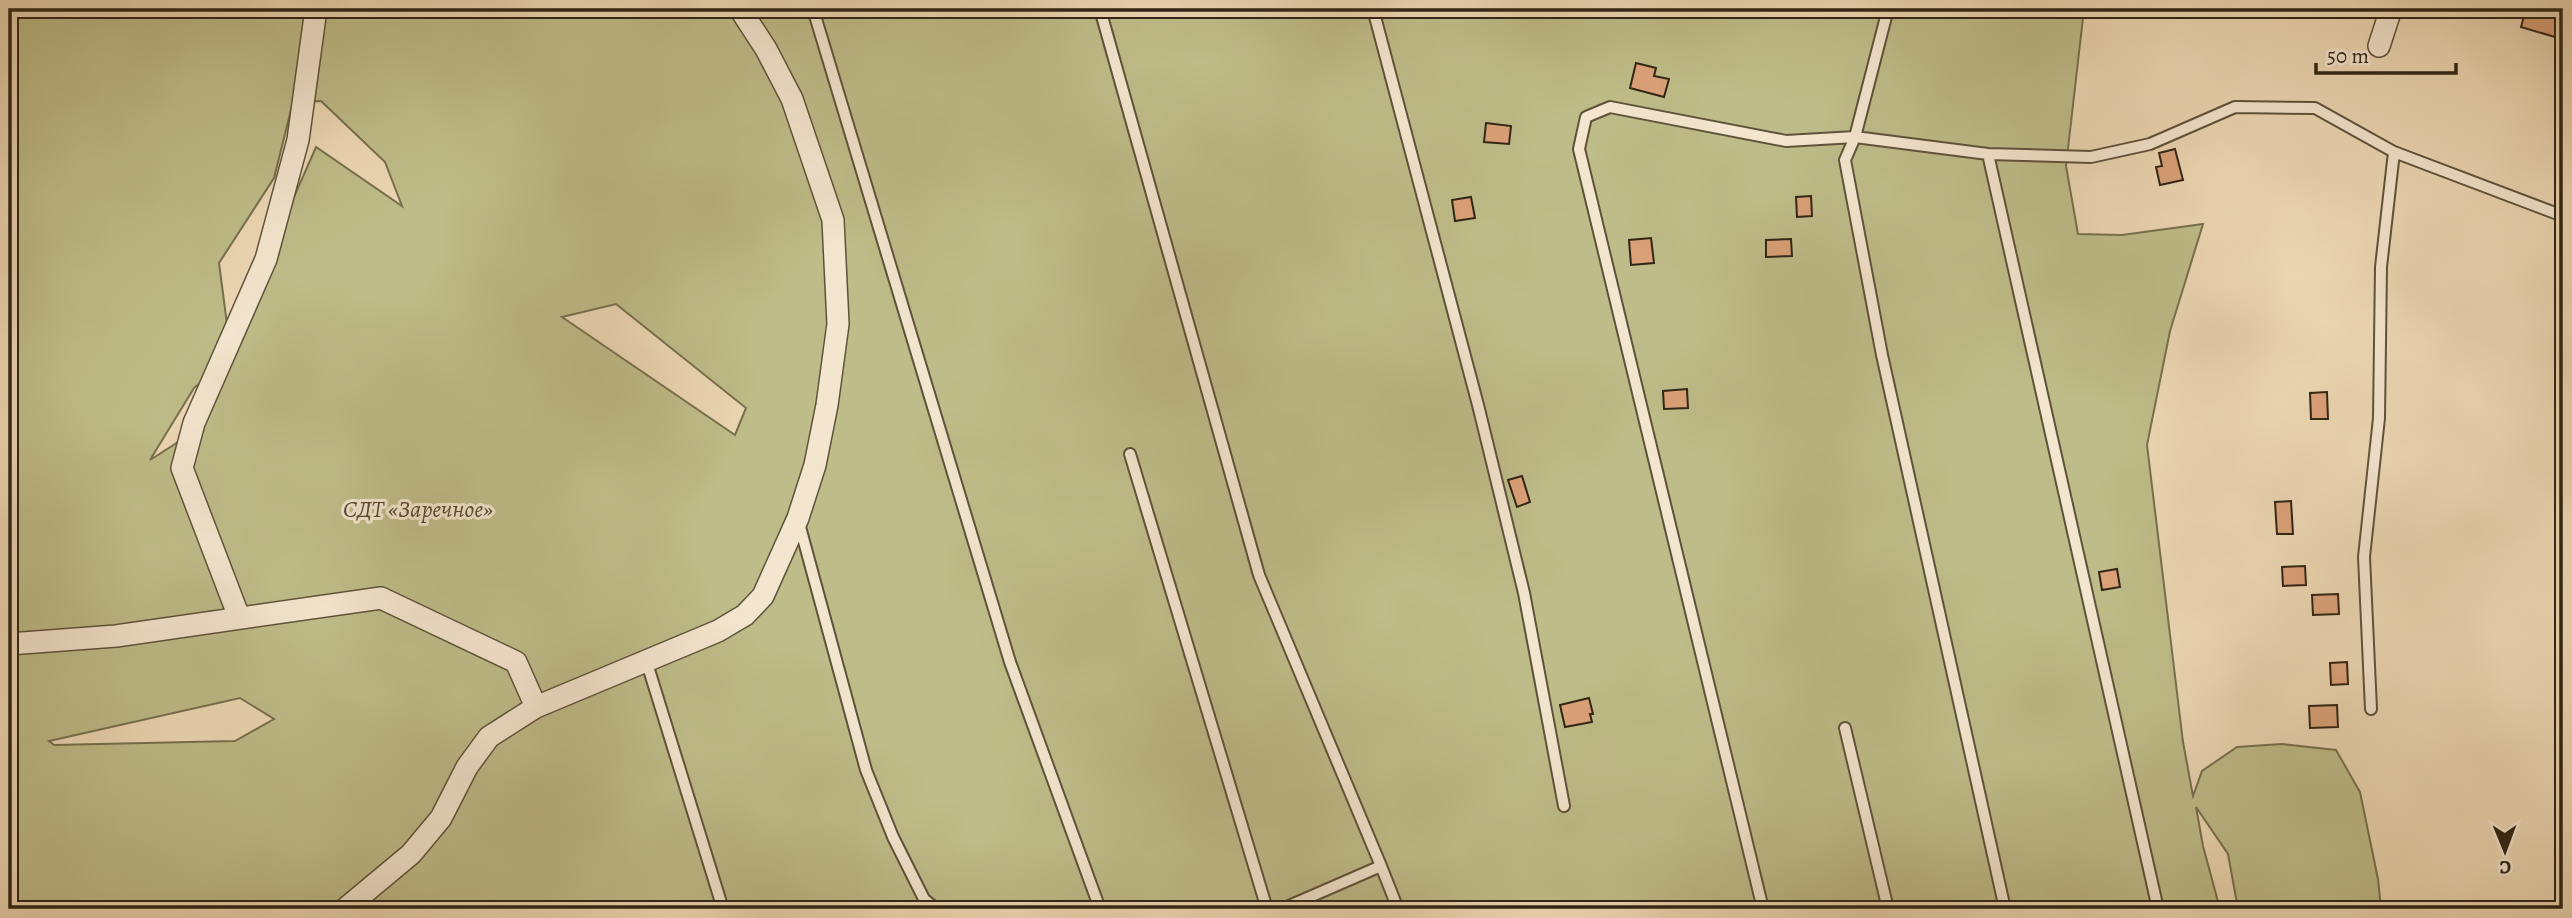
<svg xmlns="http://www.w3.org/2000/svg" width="2572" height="918" viewBox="0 0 2572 918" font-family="Alegreya,serif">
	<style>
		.green { fill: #bebc88; stroke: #77704e; stroke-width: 2; fill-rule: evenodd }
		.building { fill: #dba178; stroke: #302515; stroke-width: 2 }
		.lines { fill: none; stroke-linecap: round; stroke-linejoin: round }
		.lane-casing { stroke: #5f523c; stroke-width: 14 }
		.street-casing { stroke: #5f523c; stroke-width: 24 }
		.lane { stroke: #f3e5ce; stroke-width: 10 }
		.street { stroke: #f3e5ce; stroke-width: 21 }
		.labels { text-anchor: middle; stroke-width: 6; stroke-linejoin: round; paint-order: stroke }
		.park-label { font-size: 24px; font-style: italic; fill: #544b32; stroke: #f3e5ce }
	</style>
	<rect width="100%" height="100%" fill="#ecd7b3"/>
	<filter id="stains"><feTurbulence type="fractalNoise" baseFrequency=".00286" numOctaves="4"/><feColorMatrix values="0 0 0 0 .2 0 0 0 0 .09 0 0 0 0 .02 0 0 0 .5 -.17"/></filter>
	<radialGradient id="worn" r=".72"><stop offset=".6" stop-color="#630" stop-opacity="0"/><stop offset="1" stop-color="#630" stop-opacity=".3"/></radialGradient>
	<path class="green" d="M9,9H2084L2066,166L2078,234L2122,235L2203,224L2170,331L2147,445L2183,742L2193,796L2202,771L2237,747L2282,744L2336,750L2360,792L2378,879L2381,909H2238L2228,854L2196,807L2203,846L2220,909H9ZM321,101L385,162L402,206L316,147L239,322L227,324L219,263L274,178L293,102ZM616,304L746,408L735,435L562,317ZM216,370L189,435L150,460L194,388ZM240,698L274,719L235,741L54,745L49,741Z"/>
	<path class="building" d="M2526,9H2562L2555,37L2521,27Z
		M1636,63L1656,68L1654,76L1669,79L1664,97L1630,88Z
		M1486,123L1511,126L1509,144L1484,142Z
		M2175,149L2183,180L2160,185L2156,167L2162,166L2159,153Z
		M1811,196L1812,216L1797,217L1796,197Z
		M1471,197L1475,218L1455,221L1452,200Z
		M1651,238L1654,263L1631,265L1629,240Z
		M1791,239L1792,256L1766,257V240Z
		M1687,389L1688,408L1664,409L1663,391Z
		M2327,392L2328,419H2311L2310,393Z
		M1522,476L1530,502L1517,507L1508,480Z
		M2291,501L2293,534H2277L2275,502Z
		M2305,566L2306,585L2283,586L2282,567Z
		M2117,569L2120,587L2102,590L2099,572Z
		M2338,594L2339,614L2313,615L2312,595Z
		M2347,662L2348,684L2331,685L2330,663Z
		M1589,698L1593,714H1590L1592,722L1565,727L1560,705Z
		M2337,705L2338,727L2310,728L2309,706Z"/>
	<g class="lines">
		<g class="lane-casing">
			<path id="lane" d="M813,9L1010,662L1100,909
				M1100,9L1259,575L1381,866L1282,909
				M1373,9L1478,405L1524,593L1564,806
				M1888,9L1855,137L1845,160L1882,355L2005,909
				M2562,70L2563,65
				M1988,154L2158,909
				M1130,454L1267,909
				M799,523L866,770L893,837L924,899L936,909
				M646,660L723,909
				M2371,709L2364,557L2379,418L2381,267L2394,152
				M1845,728L1888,909
				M1381,866L1398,909
				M1763,909L1579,149L1586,117L1610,107L1786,141L1855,137L1988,154L2091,157L2150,144L2235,107L2315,108L2394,152L2563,216"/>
		</g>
		<g class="street-casing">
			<path id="street" d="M2379,46L2391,9
				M239,617L182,468L194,423L266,259L298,140L316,9
				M9,644L116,636L381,598L516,662L536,707
				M345,909L411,854L441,818L467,767L489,737L536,707L718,631L745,615L763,596L798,518L815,465L827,405L838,324L833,220L792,99L766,49L740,9"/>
		</g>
		<use href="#lane" class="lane"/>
		<use href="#street" class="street"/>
	</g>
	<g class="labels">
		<g class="park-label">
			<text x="418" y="517">СДТ «Заречное»</text>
		</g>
	</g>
	<rect width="2572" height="918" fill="none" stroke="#ecd7b3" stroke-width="35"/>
	<rect x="10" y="10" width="2551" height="897" fill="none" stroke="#302515" stroke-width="3.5"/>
	<rect x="18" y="18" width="2537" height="883" fill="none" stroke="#302515" stroke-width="2"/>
	<g transform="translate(2505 851) rotate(179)" stroke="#f3e5ce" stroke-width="5" paint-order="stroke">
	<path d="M0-5L12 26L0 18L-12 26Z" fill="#302515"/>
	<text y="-10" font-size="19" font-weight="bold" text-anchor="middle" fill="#302515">С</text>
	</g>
	<path d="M2316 63v10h140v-10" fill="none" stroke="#302515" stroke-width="3.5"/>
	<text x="2327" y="63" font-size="21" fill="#302515" stroke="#f3e5ce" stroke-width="5" paint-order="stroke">50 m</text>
	<rect width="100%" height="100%" filter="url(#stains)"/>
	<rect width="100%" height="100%" fill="url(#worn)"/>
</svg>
